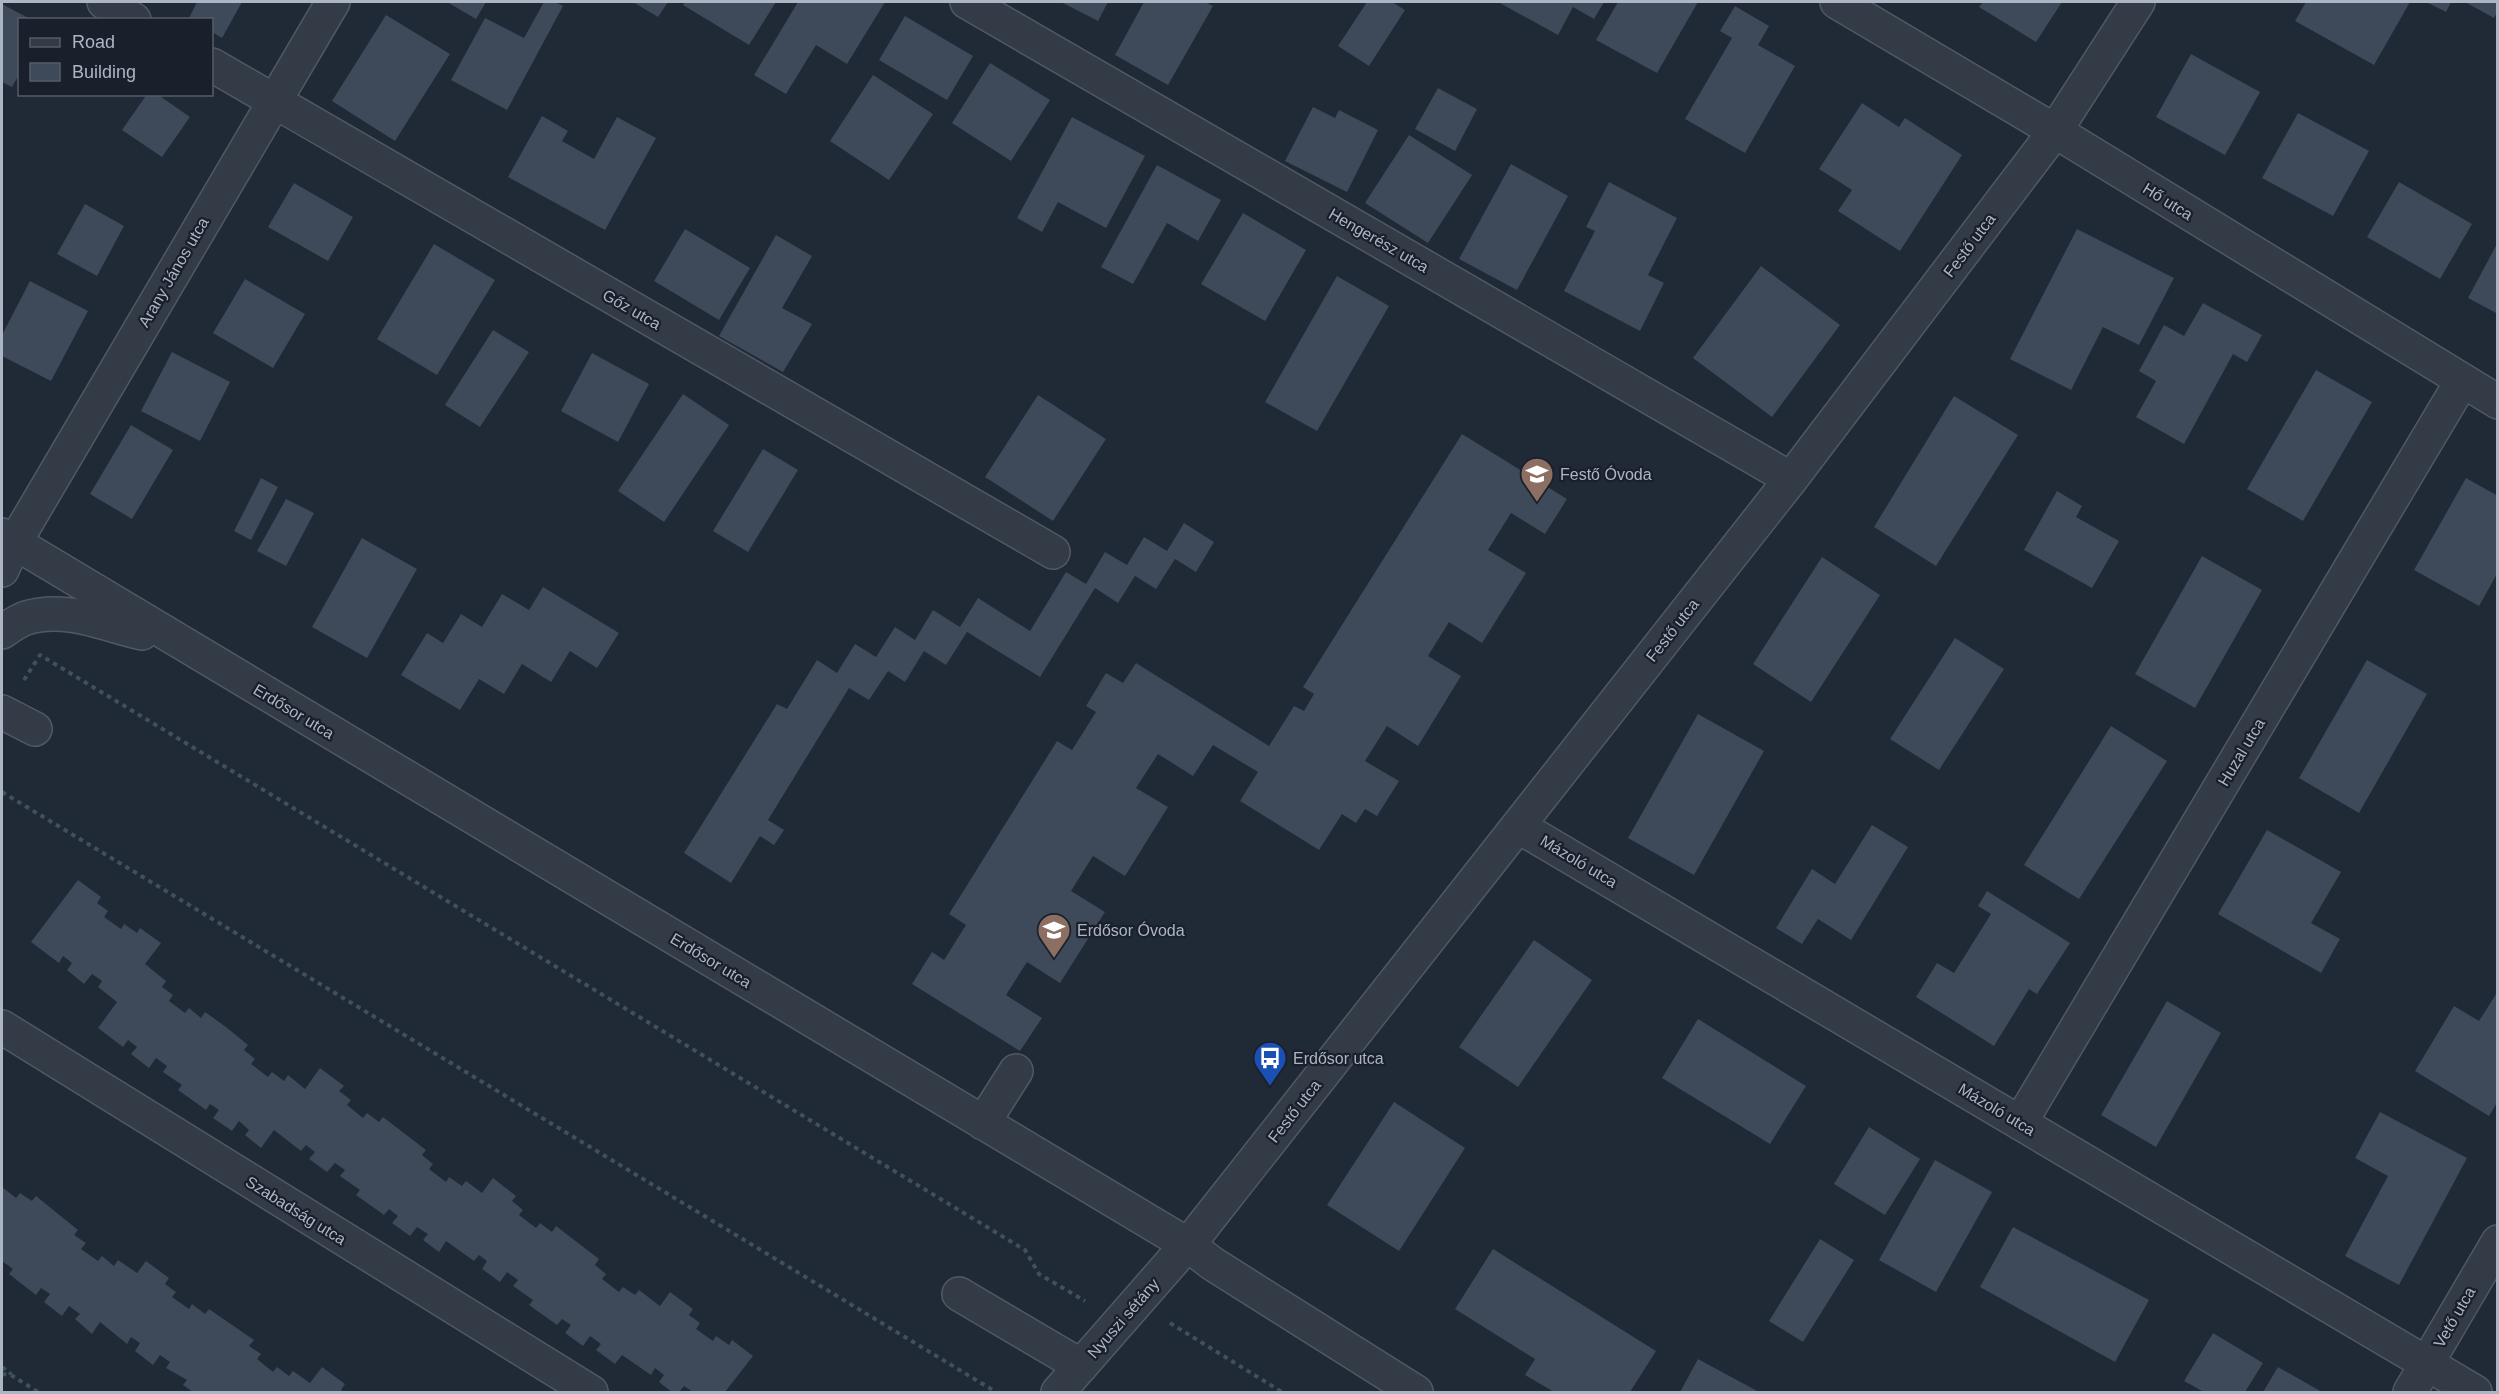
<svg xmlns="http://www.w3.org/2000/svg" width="2499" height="1394" viewBox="0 0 2499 1394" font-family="Helvetica,sans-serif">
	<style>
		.building { fill: #3e4959 }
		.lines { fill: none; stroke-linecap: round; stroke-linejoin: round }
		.minor-casing { stroke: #515865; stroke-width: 36 }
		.path { stroke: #3f5255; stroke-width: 4; stroke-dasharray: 4.5 4.5; stroke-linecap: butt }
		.minor { stroke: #333b47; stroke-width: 33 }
		.labels { text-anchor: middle; stroke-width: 4.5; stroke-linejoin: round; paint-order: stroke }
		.street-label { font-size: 16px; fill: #adb5c4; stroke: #19202b }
		.poi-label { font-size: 16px; fill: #adb5c4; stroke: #19202b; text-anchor: start }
	</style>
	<rect width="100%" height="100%" fill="#202936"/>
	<path class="building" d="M197,2H242L222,38L212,32V20H188Z
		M447,2H486L476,19Z
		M544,2H555L563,6L507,110L451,80L485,18L524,38Z
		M633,2H668L658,17Z
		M685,2H776L749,45L683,5Z
		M798,2H885L847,64L816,45L786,94L754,75Z
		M1061,2H1108L1098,21Z
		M1144,2H1205L1213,6L1168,85L1115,55Z
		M1367,2H1392L1405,10L1369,66L1338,46Z
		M1498,2H1604L1594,19L1573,7L1558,35Z
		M1618,2H1698L1657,73L1596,40Z
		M1983,2H2062L2036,42L1979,7Z
		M2306,2H2410L2374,65L2295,21Z
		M2426,2H2451L2446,12Z
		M2465,2H2498V11L2494,18Z
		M2,4L32,20H20V73L12,87L2,82Z
		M1735,6L1769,26L1758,45L1795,66L1745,153L1685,119L1732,38L1720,31Z
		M386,15L450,54L395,141L332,101Z
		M905,16L973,56L947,100L879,60Z
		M2191,54L2260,92L2225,155L2156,117Z
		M990,63L1050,100L1011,161L952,123Z
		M873,75L933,114L889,180L830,141Z
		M1438,88L1477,109L1455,151L1415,129Z
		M147,94H157L190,117L162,157L122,130Z
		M1862,103L1899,127L1905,118L1962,155L1900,251L1838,211L1852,190L1819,169Z
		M1313,107L1335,118L1339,110L1378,130L1347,192L1285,161Z
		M2298,113L2369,151L2333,216L2262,178Z
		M542,116L568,131L562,141L594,159L617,117L656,138L605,230L508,177Z
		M1072,117L1145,156L1106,228L1058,202L1042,232L1017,218Z
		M1409,135L1472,175L1428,243L1365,203Z
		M1511,164L1568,196L1517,290L1459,259Z
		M1157,165L1221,200L1198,241L1167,223L1133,284L1101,267Z
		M1609,182L1677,218L1648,275L1664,283L1640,331L1564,291L1595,231L1586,227Z
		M2399,182L2472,224L2440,279L2367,237Z
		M294,183L353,217L328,261L268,227Z
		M85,204L124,226L97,276L57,254Z
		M1243,213L1306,250L1265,321L1201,284Z
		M685,229L750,268L719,320L654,281Z
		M2077,229L2174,278L2139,345L2103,327L2071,390L2010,359Z
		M776,235L812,256L782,308L812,324L783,372L719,336Z
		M2498,242V314L2468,298Z
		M434,244L495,280L437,375L377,339Z
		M1761,266L1840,325L1772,417L1693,358Z
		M1337,276L1389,306L1317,431L1265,402Z
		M245,279L305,314L273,368L213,333Z
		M30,281L88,311L51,381L2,356V335Z
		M2203,303L2262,335L2247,362L2233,354L2184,444L2136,417L2156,381L2139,371L2164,325L2184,336Z
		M493,330L529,352L480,427L445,405Z
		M172,352L230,382L200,441L141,411Z
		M592,353L649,384L618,442L561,411Z
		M2316,370L2372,402L2303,521L2247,489Z
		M683,394L729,425L664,522L618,491Z
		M1038,395L1106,439L1053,521L985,477Z
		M1954,396L2018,435L1936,566L1874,527Z
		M131,425L173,450L132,519L90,494Z
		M1462,434L1567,499L1545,534L1511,513L1488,550L1526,573L1482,643L1449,622L1428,656L1461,676L1418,746L1387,726L1365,761L1399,781L1377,816L1365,809L1356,823L1342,814L1319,850L1240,801L1258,772L1213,745L1193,776L1158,754L1136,788L1168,807L1125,876L1093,856L1071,891L1105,912L1060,983L1027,962L1006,995L1042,1018L1020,1051L912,984L932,952L944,960L966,925L949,914L1057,741L1072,750L1096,712L1086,706L1106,673L1123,683L1136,663L1269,746L1294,706L1304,711L1314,694L1303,687Z
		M763,449L798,470L748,552L713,531Z
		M261,478L278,487L251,540L234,531Z
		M2466,478L2498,496V572L2479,606L2414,570Z
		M2057,491L2082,506L2076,517L2119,541L2092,588L2024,550Z
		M286,499L314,513L286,566L257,551Z
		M1184,523L1214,542L1196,572L1175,559L1156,589L1135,576L1118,603L1095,588L1040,677L967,632L946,665L924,651L905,682L888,671L869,700L849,688L768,820L784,830L774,845L760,836L731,883L684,853L777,704L787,709L817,660L837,673L855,644L876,657L895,627L915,640L933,610L960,627L978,598L1030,631L1066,572L1086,584L1105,552L1127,565L1144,537L1167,551Z
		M362,538L417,569L367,658L312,627Z
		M2202,556L2262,590L2195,708L2135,674Z
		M1822,557L1880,595L1811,702L1753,664Z
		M543,587L619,633L597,668L570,651L551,682L522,664L504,694L479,679L460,710L401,675L427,633L443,643L461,614L482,627L502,594L529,610Z
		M1955,638L2004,669L1939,770L1890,739Z
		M2367,660L2427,694L2359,813L2299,778Z
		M1698,714L1764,751L1694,875L1628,838Z
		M2111,726L2167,761L2079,899L2024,865Z
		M1872,825L1908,847L1851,940L1818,919L1802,944L1776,928L1812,869L1835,884Z
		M2267,830L2341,872L2311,923L2340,939L2321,973L2218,914Z
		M78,880L101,897L97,903L108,911L104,917L121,929L124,924L137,933L140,928L161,943L145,964L166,981L162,987L173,995L169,1001L185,1013L189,1008L201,1018L205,1012L226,1027L248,1045L244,1050L255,1059L251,1064L268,1077L272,1072L284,1081L288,1075L305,1089L320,1068L344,1086L339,1091L351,1100L347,1105L363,1118L367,1113L379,1122L383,1117L426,1150L422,1155L433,1164L429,1169L446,1182L449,1177L462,1186L466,1181L482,1193L493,1178L516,1196L512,1201L523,1210L519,1215L536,1228L540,1223L552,1232L556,1226L599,1259L595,1265L606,1274L602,1279L619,1292L623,1287L635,1295L639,1290L660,1306L670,1292L693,1309L689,1315L700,1323L696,1329L713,1341L716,1336L729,1345L732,1340L753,1356L725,1392H693L684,1386L679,1392H672L659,1382L664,1375L655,1368L651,1375L622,1355L615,1364L596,1350L601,1344L590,1336L583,1346L565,1333L571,1325L562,1319L557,1325L529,1305L533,1300L513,1286L518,1280L507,1272L500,1282L482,1269L487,1261L479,1255L474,1261L446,1241L439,1252L423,1240L428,1234L417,1227L410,1236L392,1223L398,1216L389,1209L384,1215L356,1195L360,1190L340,1176L345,1170L335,1163L327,1172L309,1159L315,1152L306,1145L301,1151L274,1130L261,1148L245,1135L249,1130L239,1121L232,1131L213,1118L219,1110L210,1104L206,1110L178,1090L182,1085L163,1072L167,1066L156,1058L149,1068L131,1054L137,1047L128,1040L123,1047L98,1028L117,1002L98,987L102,981L92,974L84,984L67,970L72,963L63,956L59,963L31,942Z
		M1987,891L2070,943L2037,994L2029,989L1994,1046L1916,997L1937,963L1954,973L1991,914L1978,906Z
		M1534,940L1592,980L1518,1087L1459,1047Z
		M2498,991V1101L2489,1116L2415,1071L2454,1006L2479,1021Z
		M2167,1001L2221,1033L2156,1147L2101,1115Z
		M1698,1019L1806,1086L1770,1144L1662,1078Z
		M1394,1102L1465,1148L1399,1251L1327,1205Z
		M2380,1112L2467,1158L2399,1285L2345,1256L2388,1176L2355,1158Z
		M1869,1127L1920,1159L1885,1215L1834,1184Z
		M1935,1160L1992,1192L1936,1292L1879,1260Z
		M2,1187L16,1198L20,1193L32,1201L36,1196L78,1230L74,1235L86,1243L81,1249L98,1261L102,1256L114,1266L118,1260L137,1273L146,1261L169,1278L165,1284L176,1292L172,1297L189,1309L192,1304L205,1314L209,1309L254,1340L249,1346L261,1354L257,1359L273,1372L277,1367L289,1376L293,1371L310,1383L322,1367L345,1384L341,1390L344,1392H193L183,1385L187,1380L166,1368L170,1362L160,1355L153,1365L135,1351L140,1343L131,1337L127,1344L100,1322L92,1334L75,1319L80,1314L69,1306L62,1316L44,1302L50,1294L41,1288L36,1295L9,1274L13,1269L2,1261Z
		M2013,1227L2149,1300L2115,1362L1980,1287Z
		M1820,1239L1854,1260L1803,1342L1769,1321Z
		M1493,1249L1656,1351L1630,1392H1554L1525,1375L1535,1359L1455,1309Z
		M2213,1333L2263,1363L2245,1392H2204L2184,1381Z
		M1698,1359L1759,1392H1680Z
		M2278,1367L2322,1392H2263Z"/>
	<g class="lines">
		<g class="minor-casing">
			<path id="minor" d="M104,2L134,20
				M967,2L1791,479
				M1837,2L2055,131L2498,402
				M212,65L1053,552
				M2,535L1188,1245L1213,1264L1416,1392
				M2,570L15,542L333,2
				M2,632C9,627 18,621 26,618C66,606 103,624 142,633
				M2,712L35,729
				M1518,826L2475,1392
				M2,1027L591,1392
				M983,1123L1016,1071
				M2020,1123L2462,381
				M959,1294L1081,1366
				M1058,1392L1199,1231L1791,479L2055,131L2138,2
				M2410,1392L2498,1242"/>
		</g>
		<path class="path" d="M24,680L40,655L1025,1250L1039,1274L1085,1301
			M2,792L996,1392
			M1170,1323L1282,1392
			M2,1367L11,1374
			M2,1374L11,1375L38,1392"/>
		<use href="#minor" class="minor"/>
	</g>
	<defs>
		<g id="school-pin" transform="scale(1.725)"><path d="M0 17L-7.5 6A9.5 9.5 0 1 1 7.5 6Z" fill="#8d6e63" stroke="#19202b"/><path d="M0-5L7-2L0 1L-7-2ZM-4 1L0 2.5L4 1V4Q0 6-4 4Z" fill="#fff"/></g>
		<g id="bus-pin" transform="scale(1.725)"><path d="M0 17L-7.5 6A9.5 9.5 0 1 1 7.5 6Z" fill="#1a4fb4" stroke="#19202b"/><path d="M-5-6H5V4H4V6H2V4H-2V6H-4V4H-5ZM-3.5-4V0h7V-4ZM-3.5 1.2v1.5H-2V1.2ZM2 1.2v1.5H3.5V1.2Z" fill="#fff"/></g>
	</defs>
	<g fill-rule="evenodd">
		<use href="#school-pin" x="1537" y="474"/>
		<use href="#school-pin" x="1054" y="930"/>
		<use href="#bus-pin" x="1270" y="1058"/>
	</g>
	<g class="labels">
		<g class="street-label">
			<text transform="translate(2168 201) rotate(32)" y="6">Hő utca</text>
			<text transform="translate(1379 240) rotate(30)" y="6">Hengerész utca</text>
			<text transform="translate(1969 245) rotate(-53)" y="6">Festő utca</text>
			<text transform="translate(173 272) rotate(-60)" y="6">Arany János utca</text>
			<text transform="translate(632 309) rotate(30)" y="6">Gőz utca</text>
			<text transform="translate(1672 630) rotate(-52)" y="6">Festő utca</text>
			<text transform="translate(294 711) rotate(31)" y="6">Erdősor utca</text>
			<text transform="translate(2241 752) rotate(-59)" y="6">Huzal utca</text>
			<text transform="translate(1579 861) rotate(31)" y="6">Mázoló utca</text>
			<text transform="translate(711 960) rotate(31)" y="6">Erdősor utca</text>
			<text transform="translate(1997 1109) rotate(31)" y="6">Mázoló utca</text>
			<text transform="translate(1294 1111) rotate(-52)" y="6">Festő utca</text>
			<text transform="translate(296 1210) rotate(32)" y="6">Szabadság utca</text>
			<text transform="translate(2454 1317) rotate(-60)" y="6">Vető utca</text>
			<text transform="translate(1123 1318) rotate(-49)" y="6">Nyuszi sétány</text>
		</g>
		<g class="poi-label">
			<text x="1560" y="480">Festő Óvoda</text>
			<text x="1077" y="936">Erdősor Óvoda</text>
			<text x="1293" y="1064">Erdősor utca</text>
		</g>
	</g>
	<rect width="2499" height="1394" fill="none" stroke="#adb5c4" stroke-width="6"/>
	<rect x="18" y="18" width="195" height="78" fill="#19202b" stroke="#545c68" stroke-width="1.5"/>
	<rect x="30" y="38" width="30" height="9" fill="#333b47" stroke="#545c68" stroke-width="1.5"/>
	<text x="72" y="48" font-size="18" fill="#adb5c4">Road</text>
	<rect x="30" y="63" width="30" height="18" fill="#3e4959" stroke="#545c68" stroke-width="1.5"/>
	<text x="72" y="78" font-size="18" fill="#adb5c4">Building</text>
</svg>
